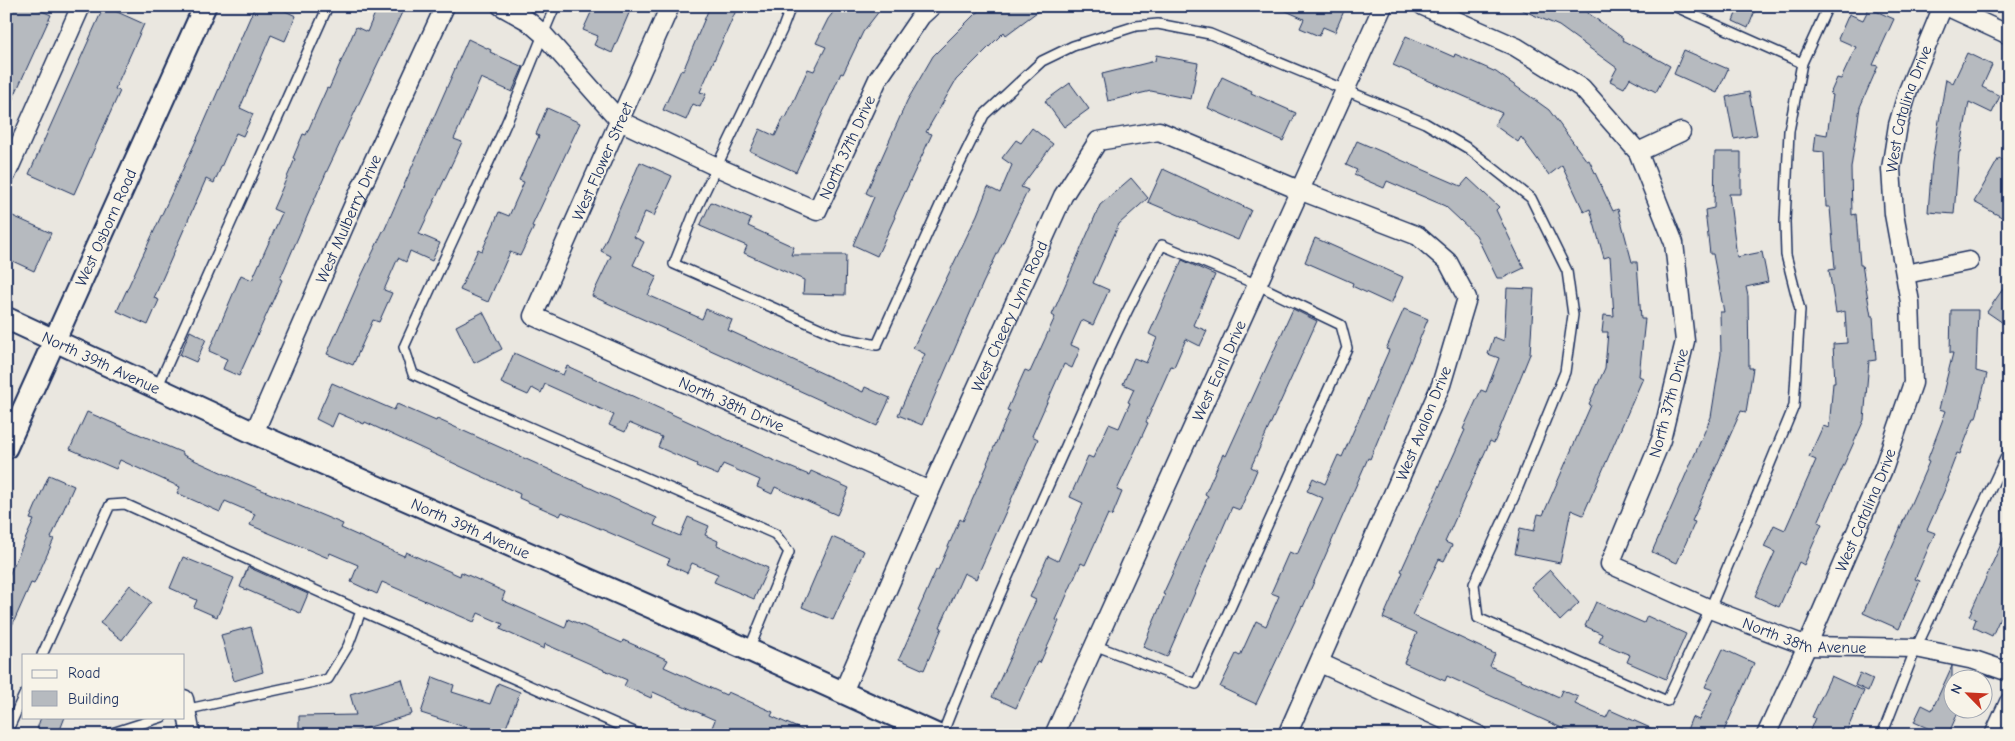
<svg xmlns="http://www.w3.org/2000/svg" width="2015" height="741" viewBox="0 0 2015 741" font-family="'Comic Neue',sans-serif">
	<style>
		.building { fill: #b6babf; stroke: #1b2f5e }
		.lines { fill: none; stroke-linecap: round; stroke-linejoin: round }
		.service-casing { stroke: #1b2f5e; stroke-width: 12 }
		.minor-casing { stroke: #1b2f5e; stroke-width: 21 }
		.tertiary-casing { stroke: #1b2f5e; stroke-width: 25 }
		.service { stroke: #f7f3e8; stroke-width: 9 }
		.minor { stroke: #f7f3e8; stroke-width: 18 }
		.tertiary { stroke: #f7f3e8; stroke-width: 21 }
		.labels { text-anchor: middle; stroke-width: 4; stroke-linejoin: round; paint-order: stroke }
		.street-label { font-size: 16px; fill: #1b2f5e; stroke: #f7f3e8 }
	</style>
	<rect width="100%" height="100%" fill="#eae7e0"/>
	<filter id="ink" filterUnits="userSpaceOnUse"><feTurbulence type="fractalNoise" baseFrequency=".02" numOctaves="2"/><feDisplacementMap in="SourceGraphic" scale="10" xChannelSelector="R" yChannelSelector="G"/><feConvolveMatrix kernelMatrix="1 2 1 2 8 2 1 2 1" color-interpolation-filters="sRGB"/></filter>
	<g filter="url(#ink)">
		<path class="building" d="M6,6H31L51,15L6,114Z
			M104,6L144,24L115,89L120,91L74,194L29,174Z
			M255,6H284L283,10L296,16L285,41L271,35L240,108L253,114L243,136L236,133L214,183L206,179L154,298L159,300L148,325L117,311L201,130Z
			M378,6H405L326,173L280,279L282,280L239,376L223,369L227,359L209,351L241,275L252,280L282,213L273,209L295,159L293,158L303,134L306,135L327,88L329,89L356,27L367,32Z
			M594,6H632L612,53L594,45L598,36L583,30Z
			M710,6H738L700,92L706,94L700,107L693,104L686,120L663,110L681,70L683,71Z
			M838,6H883L863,32L843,74L841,73L796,172L750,151L760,129L775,136L784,117L786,118L808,69L814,71L826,47L816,43L828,19Z
			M987,6H1045L1006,35L1004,32L956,80L926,132L932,134L894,216L895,217L877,256L853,245L874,197L866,193L907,101L933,56L974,15Z
			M1275,6H1346L1335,32L1323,27L1319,36L1300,28L1304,19Z
			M1513,6H1578L1623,38L1622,40L1670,66L1656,92L1630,78L1624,88L1610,81L1617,68L1559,26Z
			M1739,6H1757L1748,28L1733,21Z
			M1869,8L1894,19L1873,65L1878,66L1860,107L1851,168L1852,215L1856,214L1860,265H1862L1871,316H1873L1876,360L1869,361L1864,420L1818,522L1822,524L1804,565L1799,562L1779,607L1755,596L1775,552L1764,547L1774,525L1785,530L1816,460L1809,457L1823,426L1829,428L1833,383H1835L1833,344L1847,343L1845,311L1836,313L1829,270L1835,269L1830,207H1826L1824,152L1814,151L1816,133L1827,135L1833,95L1830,94L1837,78L1841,79L1856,47L1838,39L1849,14L1863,20Z
			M1406,36L1454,57L1455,54L1496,72L1549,110L1587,161L1589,160L1613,211L1618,209L1632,262H1637L1641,319H1645L1639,376L1643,378L1583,515L1571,510L1560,563L1515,554L1520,528L1534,531L1538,514L1543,515L1591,405L1589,404L1605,368L1608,332H1602L1604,315L1614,316L1610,256L1604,258L1590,209L1584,212L1562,165L1549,175L1521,137L1518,142L1494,125L1502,113L1393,65Z
			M468,39L491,50L490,52L523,67L512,92L481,78L454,139L462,142L419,234L440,243L432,261L410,251L406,262L398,258L384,290L392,293L379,322L373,320L353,365L327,354L360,279L383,231H384Z
			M1684,50L1728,69L1717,93L1674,74Z
			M1967,53L1992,65L1982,87L2000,96L1992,113L1969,102L1960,152H1959L1954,214L1928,212L1932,162L1946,79L1953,83Z
			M1156,55L1198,63L1191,99L1151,91L1108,101L1102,74L1155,61Z
			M1222,77L1252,91L1251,93L1296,113L1283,141L1208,108Z
			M1070,83L1089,109L1064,127L1045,101Z
			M1749,92L1757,135L1734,139L1726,97Z
			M547,108L580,123L532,226L534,227L520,256L510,252L488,302L460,290L478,249L482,251L499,212L509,216L524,182L519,180L539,136L536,134Z
			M1032,128L1053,144L1021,187L1028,190L983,283L922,425L898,415L925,354L913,348L977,215L988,187L1000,193L1012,165L1002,158L1016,140L1021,143Z
			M1357,141L1461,186L1468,178L1499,207L1496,210L1524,268L1503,278H1497L1476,235L1445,206L1387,181L1384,188L1354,175L1357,170L1346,165Z
			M1715,152H1741V194H1729L1737,257L1762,252L1768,282L1746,287L1748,296L1749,368H1753L1746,412L1741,411L1692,521L1695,522L1677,563L1652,552L1711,417L1721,354L1720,312H1724L1713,254H1710L1705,210L1714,208Z
			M1999,158L2009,164V221L1974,202Z
			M640,162L672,176L654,216L645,212L634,237L644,242L633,265L657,276L648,295L702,319L706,309L732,320L728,330L863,392L865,387L890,398L877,426L592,296L611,256L601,251Z
			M1163,169L1251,210L1238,240L1148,202Z
			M1131,178L1148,198L1119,224L1093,283L1109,290L1093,325L1082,320L1071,345L1080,349L1072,368L1064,364L1032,436L1038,439L976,579L964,573L940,627L942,628L924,670L899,659L920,612L918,611L936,570H938L960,519L963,521L988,464L987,463L1010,411L1007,410L1025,370L1030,372L1055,317L1052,315L1100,205Z
			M711,202L751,219L748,226L794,247L791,255H846L845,295L803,294L804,280L744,253L747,246L700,226Z
			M6,213L51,233L34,271L6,258Z
			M1315,238L1403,277L1391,304L1352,286L1353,283L1305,262Z
			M1182,260L1215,275L1193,325L1207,331L1200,346L1186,339L1174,367L1171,366L1146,422L1148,423L1117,490L1122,492L1112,516L1108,514L1085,565L1081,563L1056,620L1059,621L1040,663L1037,662L1016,708L992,697L1036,600L1030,597L1048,556L1058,561L1083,503L1070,497L1088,456L1093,458L1109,424L1119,428L1130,403L1128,402L1134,389L1123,384L1134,358L1146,363L1157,338L1149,334Z
			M2009,280V327L1987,312Z
			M1507,288L1534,289L1530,354L1494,443L1490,441L1445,542L1452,545L1444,561L1439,559L1412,615L1495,654L1490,666L1559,697L1562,690L1578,697L1575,704L1606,718L1610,710L1666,735H1577L1447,676L1445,681L1404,663L1417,633L1383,618L1403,572L1401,571L1465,430L1463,429L1481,390L1486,392L1499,358L1488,354L1494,337L1504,341Z
			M1293,309L1317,321L1251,467L1257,470L1240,510L1232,507L1167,657L1143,647L1165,595L1163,594L1208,496L1205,494L1223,454L1226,456Z
			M1404,309L1428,319L1370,459L1368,458L1303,607L1302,606L1256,704L1220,687L1236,654L1240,656L1256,621L1266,626L1279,596L1271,593L1289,552L1297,555L1323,498L1307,491L1313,478L1325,484L1338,455L1342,457L1389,350L1386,349Z
			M1951,310H1978L1976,371L1987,374L1976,418H1974L1960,454L1957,453L1947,479L1949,480L1927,530L1935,533L1915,579L1920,581L1899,629L1863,613L1929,462L1927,461L1946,411L1939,409L1953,353H1950Z
			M483,312L502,349L474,363L456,326Z
			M190,331L206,339L196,362L180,355Z
			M514,353L563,375L567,366L761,455L809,475L811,471L849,488L837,515L775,487L772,494L757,487L760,480L723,464L718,475L696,466L697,464L658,447L662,437L629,423L625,432L609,425L614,415L545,384L541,393L532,388L528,395L501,383Z
			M332,383L394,410L397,404L436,421L437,419L657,518L654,525L680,536L688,517L709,526L705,535L718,541L717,545L768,568L754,599L714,582L718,574L692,563L687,573L667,564L670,559L562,512L560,516L519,498L520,494L365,422L364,424L338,413L332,427L316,419Z
			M87,412L183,453V455L245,483L343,524L341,528L404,556L406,552L460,576L461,572L505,592L502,600L565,628L568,619L622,643L623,640L668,660L664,667L726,695L728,692L773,712L771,716L813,735H709L715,720L653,692L651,698L624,686L627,680L545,644L544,649L500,629L503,624L478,613L474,622L382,582L377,594L351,582L358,565L330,553L328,558L250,525L255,514L225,501L220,512L177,493L180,487L120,460L116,469L70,449Z
			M49,475L74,486L51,538L54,539L34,584L31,583L6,639V582L34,520L30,519Z
			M2009,526V598L1992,636L1973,627L1976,619L1969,616Z
			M832,537L864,551L833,620L802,607Z
			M183,557L234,578L217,617L194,607L197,600L170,588Z
			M248,567L308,594L300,613L240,587Z
			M1550,570L1579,603L1560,621L1531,587Z
			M130,585L151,602L122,640L100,623Z
			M1596,602L1644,623L1647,616L1686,634L1666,679L1627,662L1630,655L1599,642L1602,634L1585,626Z
			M251,627L263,672L234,681L221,635Z
			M1723,649L1754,663L1724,731L1732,735H1685L1692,717L1699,720L1713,690L1705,687Z
			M1952,666V708H1960L1948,735H1943L1914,722L1922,705L1932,710Z
			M1860,673L1873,679L1868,691L1855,685Z
			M1831,676L1864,691L1845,735H1808L1815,718L1812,717Z
			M433,677L454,685L452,692L490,704L498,683L520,692L503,735H472L474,730L421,713Z
			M402,679L412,714L344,735H299V716L356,715L350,694Z
			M41,717H65L58,735H52L37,729Z"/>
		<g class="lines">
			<g class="service-casing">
				<path id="service" d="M555,6C537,48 521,91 502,133C470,205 436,275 404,347L413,374L486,408L775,534L789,552L749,650
					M791,6L782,30L693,216L674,264L842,338L877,345L946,192L984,115L1042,61L1073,46L1136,26L1158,24L1210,34L1425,123L1469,149L1531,198L1567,271L1573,315L1565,372L1514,497L1474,584L1478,618L1667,701L1710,609L1794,406L1800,310L1786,255L1785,222L1789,131L1802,63L1828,6
					M1674,6L1802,63
					M157,388L328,6
					M42,655L110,505L125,504L361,611L641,735
					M184,710L328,679L348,646L361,611
					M6,734L24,695
					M106,735L162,717
					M942,735C980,637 1023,542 1066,446C1096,378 1125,310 1162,245L1258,285L1341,325L1347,348L1196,684L1094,645
					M1882,735L1916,648L2009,450"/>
			</g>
			<g class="minor-casing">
				<g id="minor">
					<path id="s1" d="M501,6L528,21L543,34L620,121L717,167L817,211L878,79L921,16L932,6"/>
					<path id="s2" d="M670,6L533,316L930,491"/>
					<path id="s3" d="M1423,6L1516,47L1582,88L1638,152L1674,243L1685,341L1661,440L1610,564L1710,609L1807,646L1916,648L1974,660L2009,672"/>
					<path d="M1946,6L2009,35"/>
					<path d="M1638,152L1681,132"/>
					<path d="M6,175L81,6"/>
					<path d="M1906,274L1969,261"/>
					<path id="s4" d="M254,433L357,197L445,6"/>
					<path d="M1320,663L1478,735"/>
					<path id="s5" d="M843,692L930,491L1063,196L1098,141L1159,131L1299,190L1418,236L1448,262L1467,298L1441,385L1287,735"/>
					<path d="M184,699L191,735"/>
					<path id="s6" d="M1054,735L1383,6"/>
					<path id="s7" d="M1766,735L1807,646L1884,467L1913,383L1910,302L1894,214L1891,169L1898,125L1908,91L1943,6"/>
					<path d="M1994,735L2009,702"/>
				</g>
			</g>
			<g class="tertiary-casing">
				<g id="tertiary">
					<path id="s8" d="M6,318L254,433L749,650L937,735"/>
					<path id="s9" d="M6,448L205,6"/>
				</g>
			</g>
			<use href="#service" class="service"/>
			<use href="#minor" class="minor"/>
			<use href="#tertiary" class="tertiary"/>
		</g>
	</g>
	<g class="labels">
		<g class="street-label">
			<text dy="6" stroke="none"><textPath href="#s7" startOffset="660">West Catalina Drive</textPath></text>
			<text dy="6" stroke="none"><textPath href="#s1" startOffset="454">North 37th Drive</textPath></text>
			<text transform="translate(602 161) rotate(-66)" y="6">West Flower Street</text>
			<text dy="6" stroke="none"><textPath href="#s4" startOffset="234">West Mulberry Drive</textPath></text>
			<text dy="6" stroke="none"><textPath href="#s9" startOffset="242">West Osborn Road</textPath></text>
			<text dy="6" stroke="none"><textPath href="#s5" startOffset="411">West Cheery Lynn Road</textPath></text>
			<text dy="6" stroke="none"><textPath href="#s8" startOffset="105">North 39th Avenue</textPath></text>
			<text dy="6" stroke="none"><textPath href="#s6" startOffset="400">West Earll Drive</textPath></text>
			<text dy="6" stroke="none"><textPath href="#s2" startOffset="556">North 38th Drive</textPath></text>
			<text transform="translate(1668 403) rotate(-75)" y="6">North 37th Drive</text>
			<text transform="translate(1423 423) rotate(-68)" y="6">West Avalon Drive</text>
			<text dy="6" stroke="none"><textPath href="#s7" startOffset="246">West Catalina Drive</textPath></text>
			<text dy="6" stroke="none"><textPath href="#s8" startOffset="510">North 39th Avenue</textPath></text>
			<text dy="6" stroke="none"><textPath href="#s3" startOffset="906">North 38th Avenue</textPath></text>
		</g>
	</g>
	<rect width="2015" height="741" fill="none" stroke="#f7f3e8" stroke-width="25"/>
	<rect x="12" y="12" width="1990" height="716" fill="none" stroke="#1b2f5e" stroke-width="2" filter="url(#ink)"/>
	<rect x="22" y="654" width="162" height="65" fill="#f7f3e8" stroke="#9fa5b1"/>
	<rect x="32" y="670" width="25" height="8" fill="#f7f3e8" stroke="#9fa5b1"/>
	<text x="68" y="678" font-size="15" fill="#1b2f5e">Road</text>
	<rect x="32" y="691" width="25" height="15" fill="#b6babf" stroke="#9fa5b1"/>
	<text x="68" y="704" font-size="15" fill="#1b2f5e">Building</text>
	<g transform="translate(1968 694) rotate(294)"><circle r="24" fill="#f7f3e8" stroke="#9fa5b1"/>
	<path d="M0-4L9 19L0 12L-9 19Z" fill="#c8321e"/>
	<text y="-8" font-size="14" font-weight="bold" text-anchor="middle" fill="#1b2f5e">N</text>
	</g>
</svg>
